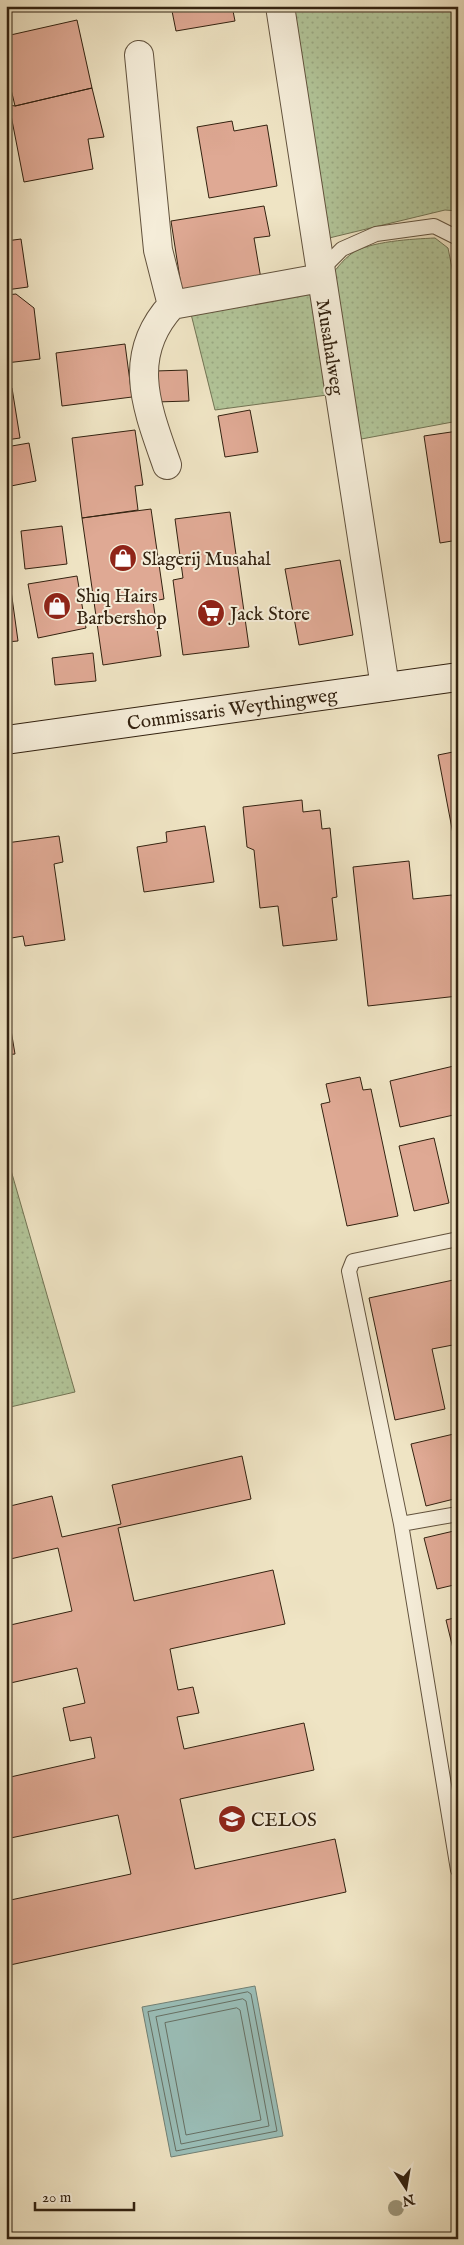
<svg xmlns="http://www.w3.org/2000/svg" width="464" height="2245" viewBox="0 0 464 2245" font-family="'IM FELL English',serif">
	<style>
		.green { fill: url(#green-dots); stroke: #727454 }
		.water { fill: #9abeb8; stroke: #718075 }
		.lines { fill: none; stroke-linecap: round; stroke-linejoin: round }
		.shore { stroke: #667064; stroke-width: 1 }
		.building { fill: #dfa994; stroke: #332210 }
		.service-casing { stroke: #62523d; stroke-width: 16 }
		.minor-casing { stroke: #62523d; stroke-width: 30 }
		.secondary-casing { stroke: #332210; stroke-width: 30 }
		.service { stroke: #f5edd9; stroke-width: 14 }
		.minor { stroke: #f5edd9; stroke-width: 28 }
		.secondary { stroke: #f5edd9; stroke-width: 28 }
		.tree { fill: #9c9478 }
		.labels { text-anchor: middle; stroke-width: 4; stroke-linejoin: round; paint-order: stroke }
		.street-label { font-size: 19px; fill: #332210; stroke: #f5edd9 }
		.poi-label { font-size: 19px; fill: #332210; stroke: #f5edd9; text-anchor: start }
	</style>
	<defs>
		<pattern id="green-dots" width="8" height="8" patternUnits="userSpaceOnUse" patternTransform="scale(1.25)"><rect width="8" height="8" fill="#b2c599"/><path d="M2 2h.1M6 6h.1" fill="none" stroke="#9aa983" stroke-width="1.8" stroke-linecap="round"/></pattern>
	</defs>
	<rect width="100%" height="100%" fill="#efe4c4"/>
	<filter id="stains"><feTurbulence type="fractalNoise" baseFrequency=".004" numOctaves="4"/><feColorMatrix values="0 0 0 0 .2 0 0 0 0 .09 0 0 0 0 .02 0 0 0 .5 -.17"/></filter>
	<radialGradient id="worn" r=".72"><stop offset=".6" stop-color="#630" stop-opacity="0"/><stop offset="1" stop-color="#630" stop-opacity=".3"/></radialGradient>
	<path class="green" d="M291,6H458V211L445,210L325,239Z
		M435,238L448,248L453,273L458,281V421L356,440L332,274C338,267 343,260 351,254C369,241 413,239 435,238Z
		M308,292L314,300L327,395L215,410L190,310Z
		M6,1153L75,1392L6,1408Z"/>
	<path class="water" d="M255,1986L283,2136L171,2157L142,2007Z"/>
	<g class="lines">
		<path class="shore" d="M248,1992L251,1994L277,2131L176,2151L148,2012Z
			M243,1999L246,2001L269,2126L181,2144L156,2017Z
			M237,2008L240,2010L261,2120L186,2135L165,2023Z"/>
	</g>
	<path class="building" d="M171,6H232L235,21L176,31Z
		M77,20L92,88L15,106L6,68V36Z
		M92,88L104,137L88,139L93,169L24,182L9,105L15,106Z
		M232,121L234,131L267,125L277,186L209,198L197,127Z
		M264,206L270,236L254,238L261,279L182,292L171,221Z
		M21,239L28,287L6,290V241Z
		M16,294L34,308L40,359L6,363V295Z
		M125,344L132,397L62,406L56,353Z
		M187,370L189,401L156,402L155,371Z
		M12,388L20,438L6,440V389Z
		M250,410L258,452L225,457L218,416Z
		M135,430L143,485L135,486L138,510L82,518L72,438Z
		M458,431V540L440,543L424,436Z
		M29,443L36,481L6,487V447Z
		M151,509L164,599L153,601L161,656L103,665L82,518Z
		M230,512L249,647L183,655L173,580L183,578L175,519Z
		M62,526L67,564L25,569L21,531Z
		M340,560L353,635L299,645L285,569Z
		M77,576L86,628L38,638L28,584Z
		M10,583L18,641L6,642V584Z
		M93,653L96,681L55,685L52,658Z
		M458,751V855H457L438,755Z
		M302,800L303,812L320,810L322,829L330,828L337,897L332,898L337,940L283,946L278,906L260,908L254,850L247,847L243,807Z
		M205,826L214,882L144,892L137,847L167,842L166,832Z
		M59,836L63,862L54,864L65,940L25,946L23,936L6,939V843Z
		M409,861L413,899L452,895L458,946V996L368,1006L353,867Z
		M6,1012H8L15,1054L6,1055Z
		M458,1065V1114L400,1127L390,1081Z
		M360,1077L363,1090L371,1089L398,1216L347,1226L321,1104L330,1102L326,1084Z
		M434,1138L449,1203L414,1211L399,1146Z
		M458,1279V1344L432,1349L445,1409L395,1420L369,1298Z
		M458,1433V1498L426,1506L411,1444Z
		M242,1456L251,1499L118,1528L134,1601L273,1570L285,1624L170,1649L178,1690L193,1687L199,1713L177,1717L184,1749L304,1723L314,1770L180,1799L195,1869L335,1839L346,1892L10,1965L6,1947V1901L131,1874L118,1815L6,1839V1778L95,1758L91,1737L70,1741L63,1708L85,1703L77,1668L6,1684V1626L72,1611L58,1548L6,1560V1507L52,1496L62,1537L121,1524L112,1485Z
		M458,1530V1584L437,1589L424,1538Z
		M458,1617V1669L446,1620Z"/>
	<g class="lines">
		<g class="service-casing">
			<path id="service" d="M323,274L328,263L342,249L376,234L434,226L458,238
				M458,1239L353,1261L349,1271L401,1524L458,1870
				M401,1524L458,1514"/>
		</g>
		<g class="minor-casing">
			<path id="minor" d="M280,6L385,687
				M139,55L158,250L172,305L321,278
				M167,465C147,408 125,356 172,305"/>
		</g>
		<g class="secondary-casing">
			<path id="secondary" d="M6,740L458,677"/>
		</g>
		<use href="#service" class="service"/>
		<use href="#minor" class="minor"/>
		<use href="#secondary" class="secondary"/>
	</g>
	<circle class="tree" cx="396" cy="2208" r="8"/>
	<defs>
		<g id="shop-disc" transform="scale(1.4375)"><circle r="9.5" fill="#8f2418" stroke="#f5edd9"/><path d="M-5-2.5h2.3a2.7 3.5 0 0 1 5.4 0H5L5.5 6h-11ZM-1.5-2.5h3a1.5 2.3 0 0 0-3 0Z" fill="#fff"/></g>
		<g id="supermarket-disc" transform="scale(1.4375)"><circle r="9.5" fill="#8f2418" stroke="#f5edd9"/><path d="M-6-5.5h2.5l.6 2H6L4.5 2H-2.5L-4.4-4H-6ZM-1.5 3.2a1.3 1.3 0 1 0 .1 0ZM3 3.2a1.3 1.3 0 1 0 .1 0Z" fill="#fff"/></g>
		<g id="university-disc" transform="scale(1.4375)"><circle r="9.5" fill="#8f2418" stroke="#f5edd9"/><path d="M0-5L7-2L0 1L-7-2ZM-4 1L0 2.5L4 1V4Q0 6-4 4Z" fill="#fff"/></g>
	</defs>
	<g fill-rule="evenodd">
		<use href="#shop-disc" x="123" y="558"/>
		<use href="#shop-disc" x="57" y="606"/>
		<use href="#supermarket-disc" x="211" y="613"/>
		<use href="#university-disc" x="232" y="1819"/>
	</g>
	<g class="labels">
		<g class="street-label">
			<text transform="translate(331 347) rotate(81)" y="7">Musahalweg</text>
			<text transform="translate(232 708) rotate(-8)" y="7">Commissaris Weythingweg</text>
		</g>
		<g class="poi-label">
			<text x="142" y="565">Slagerij Musahal</text>
			<text x="76" y="602">Shiq Hairs<tspan x="76" dy="22">Barbershop</tspan></text>
			<text x="230" y="620">Jack Store</text>
			<text x="251" y="1826">CELOS</text>
		</g>
	</g>
	<rect width="464" height="2245" fill="none" stroke="#efe4c4" stroke-width="25"/>
	<rect x="8" y="8" width="449" height="2230" fill="none" stroke="#332210" stroke-width="2.5"/>
	<rect x="12" y="12" width="439" height="2220" fill="none" stroke="#332210"/>
	<g transform="translate(406 2188) rotate(168)" stroke="#f5edd9" stroke-width="4" paint-order="stroke">
	<path d="M0-4L9 19L0 12L-9 19Z" fill="#332210"/>
	<text y="-8" font-size="14" font-weight="bold" text-anchor="middle" fill="#332210">N</text>
	</g>
	<path d="M35 2202v8h99v-8" fill="none" stroke="#332210" stroke-width="2.5"/>
	<text x="42" y="2202" font-size="15" fill="#332210" stroke="#f5edd9" stroke-width="4" paint-order="stroke">20 m</text>
	<rect width="100%" height="100%" filter="url(#stains)"/>
	<rect width="100%" height="100%" fill="url(#worn)"/>
</svg>
